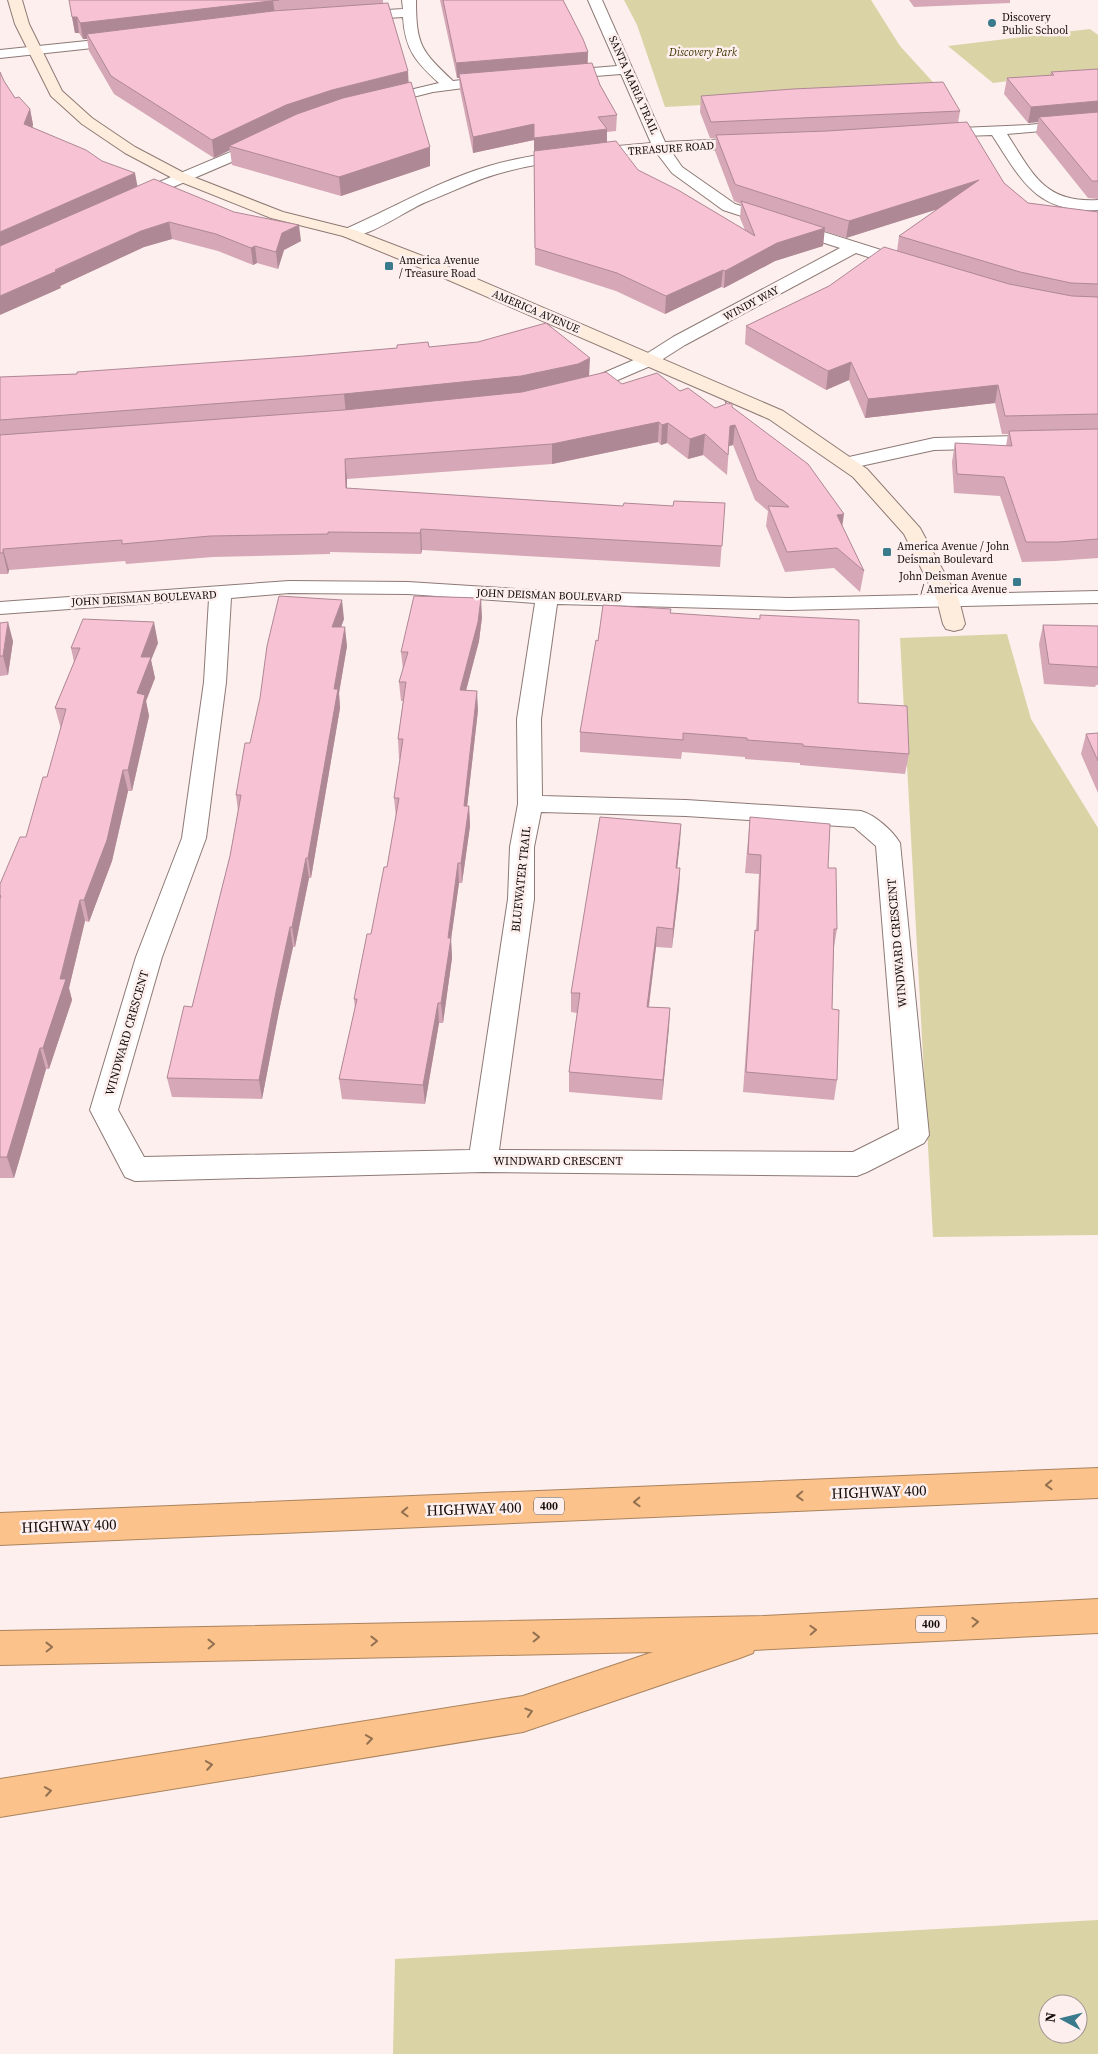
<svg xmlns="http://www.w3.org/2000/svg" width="1098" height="2054" viewBox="0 0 1098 2054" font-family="'Source Serif 4',serif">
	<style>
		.green { fill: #dad3a6; fill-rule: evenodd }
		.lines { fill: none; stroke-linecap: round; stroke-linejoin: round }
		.street-casing { stroke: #8d7a76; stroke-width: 2 }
		.secondary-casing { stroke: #8d7a76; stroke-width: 2 }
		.highway-casing { stroke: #aa835e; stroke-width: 2 }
		.street { fill: #fff; fill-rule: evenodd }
		.secondary { fill: #feeddc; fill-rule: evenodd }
		.highway { fill: #fbc28b; fill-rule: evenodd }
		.wall { fill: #d5a7b7 }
		.shaded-wall { fill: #ae8895 }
		.building { fill: #f8c2d5; stroke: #ae8895 }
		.oneway { stroke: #937151 }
		.poi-dot { fill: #397b8d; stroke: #fdefed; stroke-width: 2 }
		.labels { text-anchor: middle; stroke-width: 5; stroke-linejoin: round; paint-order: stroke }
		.far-poi-label { font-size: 11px; fill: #140d0b; stroke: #fdefed; text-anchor: start }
		.far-park-label { font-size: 11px; font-style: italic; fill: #3d3500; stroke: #fdefed }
		.far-street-label { font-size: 11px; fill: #140d0b; stroke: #fdefed }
		.shield { fill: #fdefed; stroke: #5a514f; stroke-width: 1 }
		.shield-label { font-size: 11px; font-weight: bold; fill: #140d0b }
		.street-label { font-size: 12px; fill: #140d0b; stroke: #fdefed }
		.near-street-label { font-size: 15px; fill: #140d0b; stroke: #fdefed }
	</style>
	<rect width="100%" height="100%" fill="#fdefed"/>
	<path class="green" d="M624,0H871L900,46L942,92L665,107L637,25Z
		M1090,29L1098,35V69L993,83L948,46Z
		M1007,634L1031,719L1098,828V1235L933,1237L900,638Z
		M1098,1920V2054H393L395,1959ZM1048,2004H1078V2034H1048Z"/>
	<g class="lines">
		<g class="street-casing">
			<path id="street" d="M402,0H416C416,45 421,51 453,81L497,76L502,77L504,80L502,83L433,92L377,106L372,105L370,102L372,99L439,83C416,62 405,50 403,17L354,20L347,16L354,12L403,9Z
				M588,0H602L665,142L752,138L757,140L760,143L757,146L752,148L671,151L682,167L735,204L916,261L918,265L916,269H904L856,253L685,345L655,364L578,397L571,395L569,391L571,387L643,356L673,337L840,248L723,210L672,173L656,152C603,157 548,159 497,174C473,181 450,193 426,202C406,210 364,242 343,236L341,233L343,230C392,209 438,181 489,166C541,151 597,148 651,143L621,74L557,79L552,78L550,75L552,72L557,71L617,66Z
				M125,37L132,41L130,44L0,58V50Z
				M1098,118V126L1007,134C1033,174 1044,203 1098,200V210C1036,213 1022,181 992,135L937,137L932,136L930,133L932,130L937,129L1028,125Z
				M264,138L269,140L272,143L269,146L138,202H126L124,199L126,196Z
				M1098,434V446L934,450L847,469L840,467L837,463L840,459L934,438Z
				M289,581L408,582L547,591L789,598L1098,591V603L789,610L557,604L541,719L542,796L686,800L861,811C875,815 892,830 900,843L929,1135L924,1143L867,1172L857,1176L483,1172L135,1181L125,1177L90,1110L136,957L182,838L204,682L209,599L0,614V602ZM289,593L408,594L535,603L517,719L518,804L510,847L508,899L470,1150L144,1157L118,1110L162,957L206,838L226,682L231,598ZM541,812L686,816L854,827L876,846L899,1129L853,1152L499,1150L534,899V847Z"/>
		</g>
		<g class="secondary-casing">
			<path id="secondary" d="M8,0H22L29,24L62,91L92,118L135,147L186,174L283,212L355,230L428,258L783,411L867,469L920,528L959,600L965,624L962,629L954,631L946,629L943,624L937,600L904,534L853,477L769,419L416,266L343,236L271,218L176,180L125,153L82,124L51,96L15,24Z"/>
		</g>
		<g class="highway-casing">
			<path id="highway" d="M1098,1468V1498L0,1545V1513Z
				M1098,1599V1633L754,1650L753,1653L740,1658L523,1732L0,1817V1779L523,1696L653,1652L0,1665V1631L764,1616Z"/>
		</g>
		<use href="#street" class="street"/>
		<use href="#secondary" class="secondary"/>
		<use href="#highway" class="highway"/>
	</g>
	<path class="wall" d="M69,0H383V4L430,147V166L341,196L232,165L230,150L214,158L114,94L89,51L87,39H83L79,33H75Z
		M440,0H563L588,52V63L617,115L616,131L607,132V142L638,170L745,230L740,218L741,204L734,201L715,151L716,138H710L700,112L701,96L960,111L958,123L1004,183L1028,203L1098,212V558L1055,561L1022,562L1000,496L954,493L952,462L955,443L1006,446L1008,434H1002L995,403L865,418L849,380L826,390L745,344L746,326L829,286L897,251L899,236L938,209L846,238L824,231L823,246L775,261L724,288L721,287L665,314L616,291L535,265L534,140L473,153L460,90L459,78H457Z
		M909,0H1010V3L914,7Z
		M1098,69V199L1088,198L1036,133L1038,122L1028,123L1004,94L1007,78L1050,76L1051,72Z
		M4,81L15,98L30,109L33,125L32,127L137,186L301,241L284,250L278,269L257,263L253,265L218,251L172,239L144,247L60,286L61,288Z
		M397,345L429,347L589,376L622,384L680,391L715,408L725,405V401L732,407L842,526L864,571L860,592L834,568L785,572L766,526L768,511L755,500L733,445L729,446L727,475L703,455L688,459L667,443L661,445L658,442L552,464L347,479V488L623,506H673L725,503L720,567L422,550L421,554L330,552V554L213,557L126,564L125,561L9,570L8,574H0V377L77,374L304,356L397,348Z
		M670,613L858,703L909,754L905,774L800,765V763L745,759V757L682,752L681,759L580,752V732L598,641Z
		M482,617L479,641L466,690L478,710L467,806H469L470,826L462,883H459L451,939L452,958L443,1023H439L425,1104L342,1099L339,1079L355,1008L354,999L371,934L387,867L396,817L394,798L400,759H399L398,739L403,701H401L399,682L403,670L401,652Z
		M344,619L341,627L347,646L339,693L340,708L311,878H309L295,947H293L279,1011L262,1099L172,1097L167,1078L192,1007L230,856L238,811L236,795L250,743Z
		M0,623L13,641L8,675L0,676Z
		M1043,625L1098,626V685H1096L1095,687L1044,684L1039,644Z
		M158,643L151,660L155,678L146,701L149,716L132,791H128L112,861L89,922L85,921L69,988L72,1000L49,1069H46L14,1178H0V884L26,837L47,777L61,729L55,708L74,662L71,648Z
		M1098,733V793L1081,754L1086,734Z
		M750,817L828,868L837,929L834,947L832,1009L837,1080L834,1100L743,1092L753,950L755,930L756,931L759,874L745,873Z
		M681,824L677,868H680L679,888L672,948L656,947L649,1007L670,1008L662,1100L569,1092V1072L577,1013L571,1012V993Z"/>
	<path class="shaded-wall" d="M273,0L275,16L87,34V39H83L80,23Z
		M72,17H77L79,33H75Z
		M588,52L587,67L459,74V78H457L456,63Z
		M408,71L409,89L229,146L230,150L214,158L212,140L286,105L332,90Z
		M1098,101V117H1039L1038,122L1028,123L1031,107Z
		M30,109L33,125L28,140L24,124Z
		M534,124V140L473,153V137Z
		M607,129V145L534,154V138Z
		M430,147V166L341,196L339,177Z
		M135,173L138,189L0,250V232Z
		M979,180L976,197L846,238L849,221Z
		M169,222L172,239L144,247L60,286L61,288L0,315V296L141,231Z
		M299,225L301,241L284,250L278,269L276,252L282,233Z
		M825,228L823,246L775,261L724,288L725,271L777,243Z
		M255,246L257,263L253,265L251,248Z
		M723,270L721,287L665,314L666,296Z
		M590,358L589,378L522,396L346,414L344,394Z
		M851,362L849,380L826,390L828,371Z
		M998,385L995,403L865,418L868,399Z
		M659,422L658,442L552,464V444Z
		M668,423L667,443L661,445L662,425Z
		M735,425L733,445L729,446L730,426Z
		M705,434L703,455L688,459L690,439Z
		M345,459L347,479V508L346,488Z
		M844,514L841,535L837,515Z
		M421,529L422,550L421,554L420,533Z
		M3,549L9,570L8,574L3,553Z
		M481,598L482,617L479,641L461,710L460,690Z
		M342,600L344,619L334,646L332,627Z
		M8,622L13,641L8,675L3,656Z
		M154,622L158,643L151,660L155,678L146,701L149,716L132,791L128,770L141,657Z
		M345,627L347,646L339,693L340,708L311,878L308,858L334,689Z
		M477,691L478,710L465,825L464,806Z
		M123,770L128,791L112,861L89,922L84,900Z
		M469,806L470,826L462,883L461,863Z
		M681,824L680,843L675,887L676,868Z
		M306,858L309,878L295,947L292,927Z
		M458,863L459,883L451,939L452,958L443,1023L441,1003L448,938Z
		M680,868L679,888L672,948L673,929Z
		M80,900L85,921L69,988L72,1000L49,1069L43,1048Z
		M290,927L293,947L279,1011L262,1099L259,1080L276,992Z
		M657,927L656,947L646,1026L647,1007Z
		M438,1003L439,1023L425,1104L423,1085Z
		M670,1008L669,1028L662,1100L663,1080Z
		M40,1048L46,1069L14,1178L7,1157Z"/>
	<path class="building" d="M69,0H279L80,23L77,17H72Z
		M443,0H563L583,39L588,52L456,63Z
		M388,3L408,71L332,90L286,105L212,140L111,76L87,34L273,11Z
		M592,63L600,85L617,115L598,117L607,129L534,138V124L473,137L459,74Z
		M1098,69V101L1031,107L1007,78L1054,75L1051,72Z
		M0,72L4,81L15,98L19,97L30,109L24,124L86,150L102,161L135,173L0,232Z
		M411,82L430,147L339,177L229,146L297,114L343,98Z
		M943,82L960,111L711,122L701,96L793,89Z
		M1098,112V181H1092L1039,117Z
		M967,122L1004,183L1028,203L1098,212V284L1071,283L1020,272L899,236L979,180L849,221L737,185L735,184L716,135L827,131Z
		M616,141L638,170L678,190L755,236L741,201L825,228L777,243L725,271L723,270L666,296L617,273L535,248L534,151Z
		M154,179L234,212L299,225L282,233L276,252L255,246L251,248L216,234L169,222L141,231L55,270L57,271L0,296V246Z
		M884,247L1009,284L1072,296L1098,297V414L1005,416L998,385L868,399L851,362L828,371L746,326L829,286Z
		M546,323L590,358L578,364L521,376L344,394L0,420V377L77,374V372L304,356L397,348V345L428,342L429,347L478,342Z
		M606,372L622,384L657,373L680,391L688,388L715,408L726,404L725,401L728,404L732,403V407L808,464L844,514L837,515L864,571L837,548L787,552L768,506L789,507L757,480L735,425L730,426L728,455L705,434L690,439L668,423L662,425L659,422L552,444L345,459L346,488L623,506L624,503L673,506L674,501L725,503L722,546L421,529L420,533L328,532V534L210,536L122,544V540L3,549V553H0V435L344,410L522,392Z
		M1098,429V539L1059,542H1026L1004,477L957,474L955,443L1012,446L1009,431Z
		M279,596L342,600L332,627H345L334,689H338L308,858H306L292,927H290L276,992L259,1080L167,1078L184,1006L192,1007L230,856L241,795H236L245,743H250L260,698L267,646Z
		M414,596L481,598L478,622L460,690L477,691L464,806H469L461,863H458L448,938H451L441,1003H438L423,1085L339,1079L357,999H354L367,934H371L384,867H387L399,798H394L403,739H398L406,682H399L408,652H401Z
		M603,605L671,609L670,613L760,619V615L859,620L858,703L907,706L909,754L803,746V744L747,740V738L683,733V740L580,732L596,640L598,641Z
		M83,619L154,622L141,657H151L137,693L145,695L128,770H123L107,840L84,900H80L60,979H66L43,1048H40L7,1157H0V899L1,896L0,895V884L20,837H26L43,777H47L66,709L55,708L80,648H71Z
		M8,622L3,656H0V623Z
		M1043,625L1098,626V667L1049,664Z
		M1098,733V761L1086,734Z
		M600,817L681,824L676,868H680L673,929L657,927L647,1007L670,1008L663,1080L569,1072L580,993H571Z
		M750,817L830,824L828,868H836L837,929H834L832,1009L839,1010L837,1080L746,1072L755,930L758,931L761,855L748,854Z"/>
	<defs><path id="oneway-chevron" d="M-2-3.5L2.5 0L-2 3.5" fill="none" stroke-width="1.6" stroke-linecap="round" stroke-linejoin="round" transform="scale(1.25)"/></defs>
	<g class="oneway">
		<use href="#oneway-chevron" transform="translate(1049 1485) rotate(178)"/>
		<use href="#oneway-chevron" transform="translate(800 1496) rotate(178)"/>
		<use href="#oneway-chevron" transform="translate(637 1502) rotate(178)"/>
		<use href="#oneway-chevron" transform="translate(405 1512) rotate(178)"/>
		<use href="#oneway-chevron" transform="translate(975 1622) rotate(-3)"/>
		<use href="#oneway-chevron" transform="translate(813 1630) rotate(-3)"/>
		<use href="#oneway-chevron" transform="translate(536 1637) rotate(-1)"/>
		<use href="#oneway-chevron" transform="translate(374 1641) rotate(-1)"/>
		<use href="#oneway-chevron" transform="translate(211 1644) rotate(-1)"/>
		<use href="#oneway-chevron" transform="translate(49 1647) rotate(-1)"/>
		<use href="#oneway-chevron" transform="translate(529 1712) rotate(-17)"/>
		<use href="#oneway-chevron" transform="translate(369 1739) rotate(-9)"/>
		<use href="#oneway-chevron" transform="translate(209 1765) rotate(-9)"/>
		<use href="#oneway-chevron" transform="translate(48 1791) rotate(-9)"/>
	</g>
	<g class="poi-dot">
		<circle cx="992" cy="23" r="5"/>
		<rect x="384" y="261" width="10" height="10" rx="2.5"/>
		<rect x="882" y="547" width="10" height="10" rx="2.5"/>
		<rect x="1012" y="577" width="10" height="10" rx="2.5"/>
	</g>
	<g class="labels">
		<g class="far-poi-label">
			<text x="1002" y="21">Discovery<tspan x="1002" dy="13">Public School</tspan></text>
			<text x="399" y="264">America Avenue<tspan x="399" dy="13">/ Treasure Road</tspan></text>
			<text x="897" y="550">America Avenue / John<tspan x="897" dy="13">Deisman Boulevard</tspan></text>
			<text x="1007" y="580" text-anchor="end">John Deisman Avenue<tspan x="1007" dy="13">/ America Avenue</tspan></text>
		</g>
		<g class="far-park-label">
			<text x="703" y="56">Discovery Park</text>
		</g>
		<g class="far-street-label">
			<text transform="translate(634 85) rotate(66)" y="4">SANTA MARIA TRAIL</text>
			<text transform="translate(671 148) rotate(-4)" y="4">TREASURE ROAD</text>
			<text transform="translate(751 303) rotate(-28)" y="4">WINDY WAY</text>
			<text transform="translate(536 311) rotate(23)" y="4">AMERICA AVENUE</text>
			<text transform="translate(549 595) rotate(2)" y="4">JOHN DEISMAN BOULEVARD</text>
			<text transform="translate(144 598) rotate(-3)" y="4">JOHN DEISMAN BOULEVARD</text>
		</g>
		<g class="shield">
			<rect x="534" y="1497.5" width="30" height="17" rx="4"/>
			<rect x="916" y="1615.5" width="30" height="17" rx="4"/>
		</g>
		<g class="shield-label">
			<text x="549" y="1510">400</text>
			<text x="931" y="1628">400</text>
		</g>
		<g class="street-label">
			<text transform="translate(521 879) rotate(-84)" y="4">BLUEWATER TRAIL</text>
			<text transform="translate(897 943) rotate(-95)" y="4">WINDWARD CRESCENT</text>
			<text transform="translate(127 1033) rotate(-74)" y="4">WINDWARD CRESCENT</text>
			<text x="558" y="1165">WINDWARD CRESCENT</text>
		</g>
		<g class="near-street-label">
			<text transform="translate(879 1492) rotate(-2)" y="5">HIGHWAY 400</text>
			<text transform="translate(474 1509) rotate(-2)" y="5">HIGHWAY 400</text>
			<text transform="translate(69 1526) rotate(-2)" y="5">HIGHWAY 400</text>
		</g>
	</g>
	<g transform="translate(1063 2019) rotate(277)"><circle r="24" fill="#fdefed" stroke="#a09593"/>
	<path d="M0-4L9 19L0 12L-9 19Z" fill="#397b8d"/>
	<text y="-8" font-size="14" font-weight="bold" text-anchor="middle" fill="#140d0b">N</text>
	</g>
</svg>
